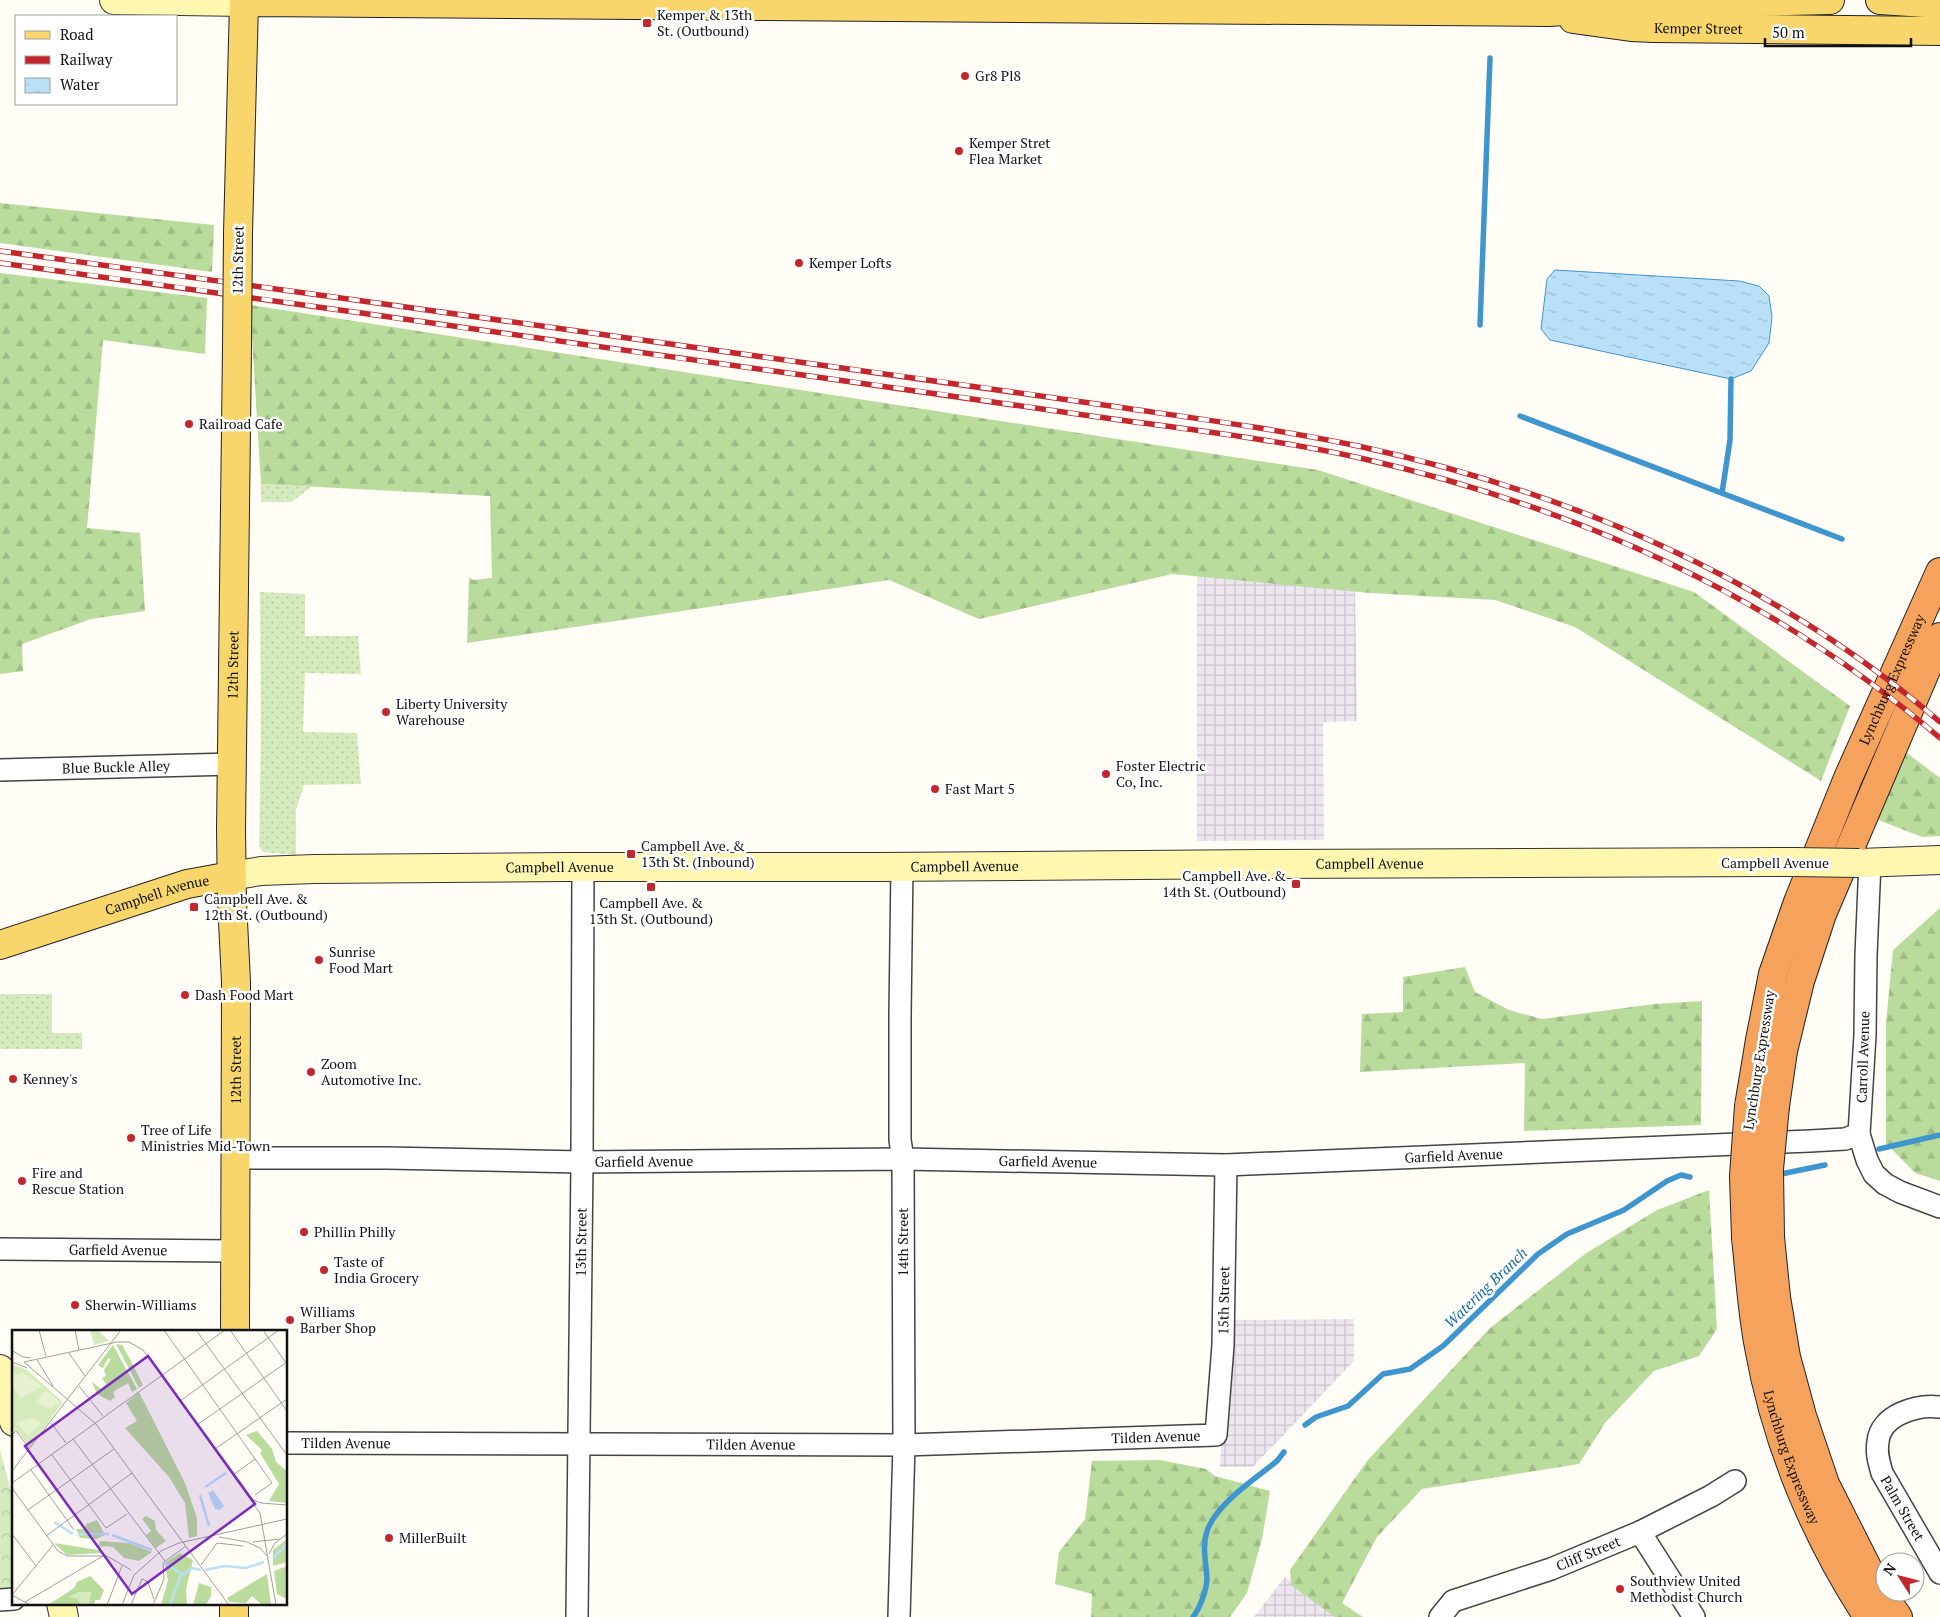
<svg xmlns="http://www.w3.org/2000/svg" width="1940" height="1617" viewBox="0 0 1940 1617" font-family="'PT Serif',serif">
	<style>
		.industrial { fill: url(#industrial-grid) }
		.grass { fill: url(#grass-dots) }
		.forest { fill: url(#forest-firs) }
		.park { fill: url(#park-crowns) }
		.water { fill: url(#water-ripples); stroke: #3f96cf }
		.lines { fill: none; stroke-linecap: round; stroke-linejoin: round }
		.stream { stroke: #3f96cf; stroke-width: 5.5 }
		.street-casing { stroke: #444; stroke-width: 24 }
		.secondary-casing { stroke: #333; stroke-width: 30 }
		.primary-casing { stroke: #222; stroke-width: 30 }
		.highway-casing { stroke: #222; stroke-width: 30 }
		.street { stroke: #fff; stroke-width: 21 }
		.secondary { stroke: #fff6b0; stroke-width: 28 }
		.primary { stroke: #f9d66b; stroke-width: 28 }
		.highway { stroke: #f5a25d; stroke-width: 28 }
		.rail-casing { stroke: #c4262e; stroke-width: 5.5 }
		.rail { stroke: #fff; stroke-width: 4; stroke-dasharray: 11; stroke-linecap: butt }
		.secondary-bridge-casing { stroke: #333; stroke-width: 30; stroke-linecap: butt }
		.primary-bridge-casing { stroke: #222; stroke-width: 30; stroke-linecap: butt }
		.highway-bridge-casing { stroke: #222; stroke-width: 30; stroke-linecap: butt }
		.secondary-bridge { stroke: #fff6b0; stroke-width: 28 }
		.primary-bridge { stroke: #f9d66b; stroke-width: 28 }
		.highway-bridge { stroke: #f5a25d; stroke-width: 28 }
		.poi-dot { fill: #c4262e; stroke: #fff; stroke-width: 2 }
		.labels { text-anchor: middle; stroke-width: 5; stroke-linejoin: round; paint-order: stroke }
		.poi-label { font-size: 14px; fill: #111; stroke: #fff; text-anchor: start }
		.street-label { font-size: 14px; fill: #111; stroke: #fff }
		.water-label { font-size: 15px; font-style: italic; fill: #1768a6; stroke: #fff }
		.inset-river { fill: none; stroke: #b9e0f7; stroke-width: 2.5 }
		.inset-road { fill: none; stroke: #a09f9a; stroke-width: 1 }
		.view { fill: #7b2cbf; fill-opacity: 0.15; stroke: #7b2cbf; stroke-width: 2.5 }
		.inset-edge { fill: none; stroke: #111; stroke-width: 2.5 }
	</style>
	<defs>
		<pattern id="industrial-grid" width="8" height="8" patternUnits="userSpaceOnUse" patternTransform="scale(1.25)"><rect width="8" height="8" fill="#eee6ef"/><path d="M0 4h8M4 0v8" fill="none" stroke="#cbc4cc"/></pattern>
		<pattern id="grass-dots" width="8" height="8" patternUnits="userSpaceOnUse" patternTransform="scale(1.25)"><rect width="8" height="8" fill="#d5ebbd"/><path d="M2 2h.1M6 6h.1" fill="none" stroke="#b6c8a1" stroke-width="1.8" stroke-linecap="round"/></pattern>
		<pattern id="forest-firs" width="22" height="20" patternUnits="userSpaceOnUse" patternTransform="scale(1.25)"><rect width="22" height="20" fill="#b9dc9c"/><path d="M5 1l3.5 6h-7zM16 11l3.5 6h-7z" fill="#9ebc85"/></pattern>
		<pattern id="park-crowns" width="20" height="18" patternUnits="userSpaceOnUse" patternTransform="scale(1.25)"><rect width="20" height="18" fill="#d5ebbd"/><path d="M2 6a3 3 0 1 1 6 0M12 15a3 3 0 1 1 6 0" fill="none" stroke="#b6c8a1"/></pattern>
		<pattern id="water-ripples" width="26" height="14" patternUnits="userSpaceOnUse" patternTransform="scale(1.25)"><rect width="26" height="14" fill="#b9e0f7"/><path d="M2 4q2-2 4 0t4 0M15 11q2-2 4 0t4 0" fill="none" stroke="#9ebfd3"/></pattern>
	</defs>
	<rect width="100%" height="100%" fill="#fffdf5"/>
	<path class="industrial" d="M1197,564L1355,588L1357,721L1323,722L1324,840L1197,841Z
		M1354,1319V1361L1253,1467H1220L1228,1320Z
		M1285,1577L1341,1617H1254Z"/>
	<path class="grass" d="M261,484L311,487L292,502H261Z
		M260,592L305,594V636H358L361,674L305,673L303,732L357,733L361,784L304,785L296,810V855L263,852L259,846L261,733Z
		M0,994H52V1033H82V1049H0Z"/>
	<path class="forest" d="M0,203L214,225L212,272L0,243Z
		M0,273L207,298L205,354L103,340L87,528L140,533L145,611L91,619L22,644L23,671L0,674Z
		M250,305L1318,470L1694,592L1850,706L1821,781L1575,627L1495,600L1370,593L1172,574L979,619L889,580L467,643L469,577L473,580L492,578L490,496L261,484Z
		M1907,753L1940,778V836L1922,837L1873,818L1895,768Z
		M1940,908V1181L1915,1173L1886,1143V1023L1893,950Z
		M1465,967L1475,992L1509,1010L1542,1019L1654,1004L1702,1001L1701,1125L1524,1131L1525,1063L1360,1072L1362,1014L1403,1012V977Z
		M1709,1190L1717,1329L1699,1356L1654,1371L1605,1423L1579,1464L1422,1489L1377,1537L1342,1603L1363,1617H1335L1291,1585L1290,1570L1367,1461L1490,1328L1585,1254L1657,1210Z
		M1160,1460L1206,1469L1215,1476L1270,1491L1262,1539L1247,1593L1230,1617H1091L1092,1594L1055,1584L1059,1552L1085,1519L1092,1461Z"/>
	<path class="park" d="M0,1450L14,1502V1591L0,1592Z"/>
	<path class="water" d="M1555,270L1739,281L1759,286L1769,296L1772,317L1769,343L1751,371L1731,379L1550,340L1541,329L1547,279Z"/>
	<g class="lines">
		<path class="stream" d="M1480,325L1490,58
			M1520,416L1842,539
			M1722,493L1730,440L1731,379
			M1879,1149L1940,1135
			M1776,1175L1825,1165
			M1305,1425L1316,1417L1348,1406L1383,1374L1410,1369L1443,1346L1538,1254L1567,1234L1624,1210L1667,1181L1681,1175L1690,1177
			M1193,1617C1200,1608 1207,1589 1207,1578C1206,1563 1202,1546 1207,1531C1216,1504 1255,1479 1277,1461L1284,1452"/>
		<g class="street-casing">
			<g id="street">
				<path id="s1" d="M0,770L232,764"/>
				<path d="M1870,862L1866,955L1865,1035L1859,1134L1867,1160L1874,1174L1885,1184L1900,1192L1940,1207"/>
				<path id="s2" d="M236,1158H387L582,1162L903,1159L1226,1165L1810,1141L1845,1139L1859,1134"/>
				<path id="s3" d="M0,1249L234,1251"/>
				<path id="s4" d="M1940,1407C1917,1404 1880,1415 1878,1442C1876,1453 1879,1462 1882,1473L1940,1573"/>
				<path id="s5" d="M286,1443L904,1445L1216,1435L1223,1345L1226,1165"/>
				<path d="M1640,1532L1694,1617"/>
				<path d="M0,1600L14,1599"/>
				<path id="s6" d="M577,1617L582,1162L583,866"/>
				<path d="M899,1617L904,1445L903,1159L900,1140V1015L902,867"/>
				<path id="s7" d="M1440,1617L1453,1601L1551,1569L1640,1532L1711,1496L1735,1481"/>
			</g>
		</g>
		<g class="secondary-casing">
			<g id="secondary">
				<path d="M114,0L244,2V0"/>
				<path d="M1859,863L1940,860"/>
				<path id="s8" d="M231,876L261,871L314,869L566,867H877L1262,864L1794,862"/>
				<path d="M0,1369L14,1422"/>
				<path d="M61,1603L64,1617"/>
			</g>
		</g>
		<g class="primary-casing">
			<g id="primary">
				<path d="M1880,0L1940,4"/>
				<path id="s9" d="M1573,19L1631,27L1653,28L1940,31"/>
				<path d="M238,233L244,2L1548,12L1582,10L1633,1L1712,3L1830,0"/>
				<path id="s10" d="M0,945L187,884L231,876"/>
				<path id="s11" d="M235,1331L236,982L232,901L231,830L237,347"/>
				<path d="M234,1617V1603"/>
			</g>
		</g>
		<g class="highway-casing">
			<g id="highway">
				<path id="s12" d="M1749,1106L1760,1040L1773,974L1798,902L1848,778L1940,572"/>
				<path d="M1775,1106L1783,1051L1800,981L1822,914L1940,637"/>
				<path d="M1770,1237L1776,1297L1786,1357L1802,1416L1825,1484L1877,1587L1898,1617"/>
				<path id="s13" d="M1746,1238C1750,1274 1752,1311 1759,1347C1776,1443 1815,1536 1868,1617"/>
			</g>
		</g>
		<use href="#street" class="street"/>
		<use href="#secondary" class="secondary"/>
		<use href="#primary" class="primary"/>
		<use href="#highway" class="highway"/>
		<g class="rail-casing">
			<path id="rail" d="M0,251C269,288 537,325 806,363C903,376 1000,390 1097,404C1185,417 1272,428 1358,446C1570,492 1775,580 1940,722
				M0,263C256,297 510,335 766,370C877,385 988,401 1098,417C1185,429 1274,439 1360,458C1573,506 1773,595 1940,738"/>
		</g>
		<use href="#rail" class="rail"/>
		<g class="secondary-bridge-casing">
			<path id="secondary-bridge" d="M1794,862L1859,863"/>
		</g>
		<g class="primary-bridge-casing">
			<path id="primary-bridge" d="M237,347L238,233"/>
		</g>
		<g class="highway-bridge-casing">
			<path id="highway-bridge" d="M1770,1237L1769,1169L1775,1106
				M1746,1238L1744,1176L1749,1106"/>
		</g>
		<use href="#secondary-bridge" class="secondary-bridge"/>
		<use href="#primary-bridge" class="primary-bridge"/>
		<use href="#highway-bridge" class="highway-bridge"/>
	</g>
	<g class="poi-dot">
		<rect x="642" y="18" width="10" height="10" rx="2.5"/>
		<circle cx="965" cy="76" r="5"/>
		<circle cx="959" cy="151" r="5"/>
		<circle cx="799" cy="263" r="5"/>
		<circle cx="189" cy="424" r="5"/>
		<circle cx="386" cy="712" r="5"/>
		<circle cx="1106" cy="774" r="5"/>
		<circle cx="935" cy="789" r="5"/>
		<rect x="626" y="849" width="10" height="10" rx="2.5"/>
		<rect x="1291" y="879" width="10" height="10" rx="2.5"/>
		<rect x="646" y="882" width="10" height="10" rx="2.5"/>
		<rect x="189" y="902" width="10" height="10" rx="2.5"/>
		<circle cx="319" cy="960" r="5"/>
		<circle cx="185" cy="995" r="5"/>
		<circle cx="311" cy="1072" r="5"/>
		<circle cx="13" cy="1079" r="5"/>
		<circle cx="131" cy="1138" r="5"/>
		<circle cx="22" cy="1181" r="5"/>
		<circle cx="304" cy="1232" r="5"/>
		<circle cx="324" cy="1270" r="5"/>
		<circle cx="75" cy="1305" r="5"/>
		<circle cx="290" cy="1320" r="5"/>
		<circle cx="389" cy="1538" r="5"/>
		<circle cx="1620" cy="1589" r="5"/>
	</g>
	<g class="labels">
		<g class="poi-label">
			<text x="657" y="20">Kemper &amp; 13th<tspan x="657" dy="16">St. (Outbound)</tspan></text>
			<text x="975" y="81">Gr8 Pl8</text>
			<text x="969" y="148">Kemper Stret<tspan x="969" dy="16">Flea Market</tspan></text>
			<text x="809" y="268">Kemper Lofts</text>
			<text x="199" y="429">Railroad Cafe</text>
			<text x="396" y="709">Liberty University<tspan x="396" dy="16">Warehouse</tspan></text>
			<text x="1116" y="771">Foster Electric<tspan x="1116" dy="16">Co, Inc.</tspan></text>
			<text x="945" y="794">Fast Mart 5</text>
			<text x="641" y="851">Campbell Ave. &amp;<tspan x="641" dy="16">13th St. (Inbound)</tspan></text>
			<text x="1286" y="881" text-anchor="end">Campbell Ave. &amp;<tspan x="1286" dy="16">14th St. (Outbound)</tspan></text>
			<text x="204" y="904">Campbell Ave. &amp;<tspan x="204" dy="16">12th St. (Outbound)</tspan></text>
			<text x="651" y="908" text-anchor="middle">Campbell Ave. &amp;<tspan x="651" dy="16">13th St. (Outbound)</tspan></text>
			<text x="329" y="957">Sunrise<tspan x="329" dy="16">Food Mart</tspan></text>
			<text x="195" y="1000">Dash Food Mart</text>
			<text x="321" y="1069">Zoom<tspan x="321" dy="16">Automotive Inc.</tspan></text>
			<text x="23" y="1084">Kenney's</text>
			<text x="141" y="1135">Tree of Life<tspan x="141" dy="16">Ministries Mid-Town</tspan></text>
			<text x="32" y="1178">Fire and<tspan x="32" dy="16">Rescue Station</tspan></text>
			<text x="314" y="1237">Phillin Philly</text>
			<text x="334" y="1267">Taste of<tspan x="334" dy="16">India Grocery</tspan></text>
			<text x="85" y="1310">Sherwin-Williams</text>
			<text x="300" y="1317">Williams<tspan x="300" dy="16">Barber Shop</tspan></text>
			<text x="399" y="1543">MillerBuilt</text>
			<text x="1630" y="1586">Southview United<tspan x="1630" dy="16">Methodist Church</tspan></text>
		</g>
		<g class="street-label">
			<text dy="5" stroke="none"><textPath href="#s9" startOffset="126">Kemper Street</textPath></text>
			<text transform="translate(238 260) rotate(-89)" y="5">12th Street</text>
			<text dy="5" stroke="none"><textPath href="#s11" startOffset="666">12th Street</textPath></text>
			<text dy="5" stroke="none"><textPath href="#s12" startOffset="452">Lynchburg Expressway</textPath></text>
			<text dy="5" stroke="none"><textPath href="#s1" startOffset="116">Blue Buckle Alley</textPath></text>
			<text dy="5" stroke="none"><textPath href="#s8" startOffset="1139">Campbell Avenue</textPath></text>
			<text x="1775" y="868">Campbell Avenue</text>
			<text dy="5" stroke="none"><textPath href="#s8" startOffset="734">Campbell Avenue</textPath></text>
			<text dy="5" stroke="none"><textPath href="#s8" startOffset="329">Campbell Avenue</textPath></text>
			<text dy="5" stroke="none"><textPath href="#s10" startOffset="165">Campbell Avenue</textPath></text>
			<text transform="translate(1863 1057) rotate(-88)" y="5">Carroll Avenue</text>
			<text transform="translate(1759 1060) rotate(-81)" y="5">Lynchburg Expressway</text>
			<text dy="5" stroke="none"><textPath href="#s11" startOffset="261">12th Street</textPath></text>
			<text dy="5" stroke="none"><textPath href="#s2" startOffset="1218">Garfield Avenue</textPath></text>
			<text dy="5" stroke="none"><textPath href="#s2" startOffset="408">Garfield Avenue</textPath></text>
			<text dy="5" stroke="none"><textPath href="#s2" startOffset="812">Garfield Avenue</textPath></text>
			<text dy="5" stroke="none"><textPath href="#s6" startOffset="375">13th Street</textPath></text>
			<text transform="translate(903 1242) rotate(-90)" y="5">14th Street</text>
			<text dy="5" stroke="none"><textPath href="#s3" startOffset="118">Garfield Avenue</textPath></text>
			<text dy="5" stroke="none"><textPath href="#s5" startOffset="1065">15th Street</textPath></text>
			<text dy="5" stroke="none"><textPath href="#s5" startOffset="870">Tilden Avenue</textPath></text>
			<text dy="5" stroke="none"><textPath href="#s5" startOffset="60">Tilden Avenue</textPath></text>
			<text dy="5" stroke="none"><textPath href="#s5" startOffset="465">Tilden Avenue</textPath></text>
			<text dy="5" stroke="none"><textPath href="#s13" startOffset="225">Lynchburg Expressway</textPath></text>
			<text dy="5" stroke="none"><textPath href="#s4" startOffset="151">Palm Street</textPath></text>
			<text dy="5" stroke="none"><textPath href="#s7" startOffset="164">Cliff Street</textPath></text>
		</g>
		<g class="water-label">
			<text transform="translate(1486 1288) rotate(-44)" y="5">Watering Branch</text>
		</g>
	</g>
	<g transform="translate(12 1330)">
		<rect width="275" height="275" fill="#fffdf5"/>
		<path d="M67,262H79L77,275H68L57,267Z" fill="#d5ebbd"/>
		<path d="M104,14L110,15L119,31L131,55L127,58ZM101,15L125,59L120,62L116,53L101,62L103,67L98,71L85,64L80,52L89,59L94,54L90,48L94,46L92,40L99,29L96,28L91,38L86,35ZM127,62L173,153L185,188V206L177,208L173,173L157,147L113,98L125,91L114,73ZM245,101L260,119L264,132L275,141V173L257,171L267,154L248,123L250,120L234,105ZM134,186L143,191L144,200L154,211L144,218L134,205L139,201L130,189ZM85,190L93,205L84,209L68,208L64,199H73L74,194ZM275,209V232L261,236V220ZM88,211L117,213L140,222L127,231L112,228L101,217L95,216L88,217L89,223L55,225L42,213L86,220ZM168,223L181,230L174,259L175,275H149L156,250L153,233ZM275,236V269L265,264L262,241ZM255,244L259,275H250L240,266L234,273L217,272L215,268ZM78,246L92,260L88,270H83L82,275H77L79,262H67L57,267L66,269L68,275H36L62,258L65,252ZM187,253L199,257V266L194,275H181Z" fill="#b9dc9c"/>
		<path d="M78,0H86L97,11L82,15ZM0,34L15,40L51,72L18,117L4,100L0,103Z" fill="#d5ebbd"/>
		<path d="M11,43L30,56L9,68L0,56V45ZM34,60L48,72L39,78L23,73ZM19,88L29,93L16,106L4,92Z" fill="#e6f2cf"/>
		<path d="M201,160L212,176L208,180L203,179L196,163Z" fill="#b9e0f7"/>
		<path class="inset-river" d="M193,157L214,143M188,165L197,196M42,192L61,204M66,204H97M100,205L140,220M261,228L275,214M153,233L171,245M193,240L213,236L234,238L252,232M158,275L168,247L180,238L189,240"/>
		<path class="inset-road" d="M27,0L34,26M63,0L67,20M152,0L260,153L243,165M184,0L275,125M218,0L275,81M251,0L274,33M1,21L11,27L19,28M57,23L73,46M25,30L41,56M0,32L15,38M12,32L105,12H117L131,20L248,183L264,275M12,32L84,94L217,275M67,56L91,86M168,71L267,0M39,93L54,113M185,95L275,32M0,105L4,101L17,118M61,109L153,231M203,119L275,69M40,125L94,198L115,184M19,140L62,200M0,141L109,0M221,145L243,129M0,153L213,0M0,158L46,221L55,226H95L119,240M239,169L249,173L275,175M16,180L102,119M0,204L24,236M34,206L120,143M207,207L235,212L248,218L255,226M241,212L268,209M257,224L263,213L275,204M189,235L205,213L231,216M0,265L41,215M0,265L18,275M13,272L91,226M95,275L110,236M110,275L122,245L149,221L167,213L275,189M119,275L130,249L136,252L142,269M141,275L152,249L151,233L174,216"/>
		<path class="view" d="M136,26L243,174L120,264L13,116Z"/>
		<rect width="275" height="275" class="inset-edge"/>
	</g>
	<rect x="15" y="15" width="162" height="90" fill="#ffffff" stroke="#a0a0a0"/>
	<rect x="25" y="31" width="25" height="8" fill="#f9d66b" stroke="#a0a0a0"/>
	<text x="60" y="40" font-size="15" fill="#111111">Road</text>
	<rect x="25" y="56" width="25" height="8" fill="#c4262e" stroke="#a0a0a0"/>
	<text x="60" y="65" font-size="15" fill="#111111">Railway</text>
	<rect x="25" y="78" width="25" height="15" fill="url(#water-ripples)" stroke="#a0a0a0"/>
	<text x="60" y="90" font-size="15" fill="#111111">Water</text>
	<g transform="translate(1900 1577) rotate(306)"><circle r="24" fill="#ffffff" stroke="#a0a0a0"/>
	<path d="M0-4L9 19L0 12L-9 19Z" fill="#c4262e"/>
	<text y="-8" font-size="14" font-weight="bold" text-anchor="middle" fill="#111111">N</text>
	</g>
	<path d="M1765 38v8h146v-8" fill="none" stroke="#111111" stroke-width="2.5"/>
	<text x="1772" y="38" font-size="15" fill="#111111" stroke="#ffffff" stroke-width="4" paint-order="stroke">50 m</text>
</svg>
